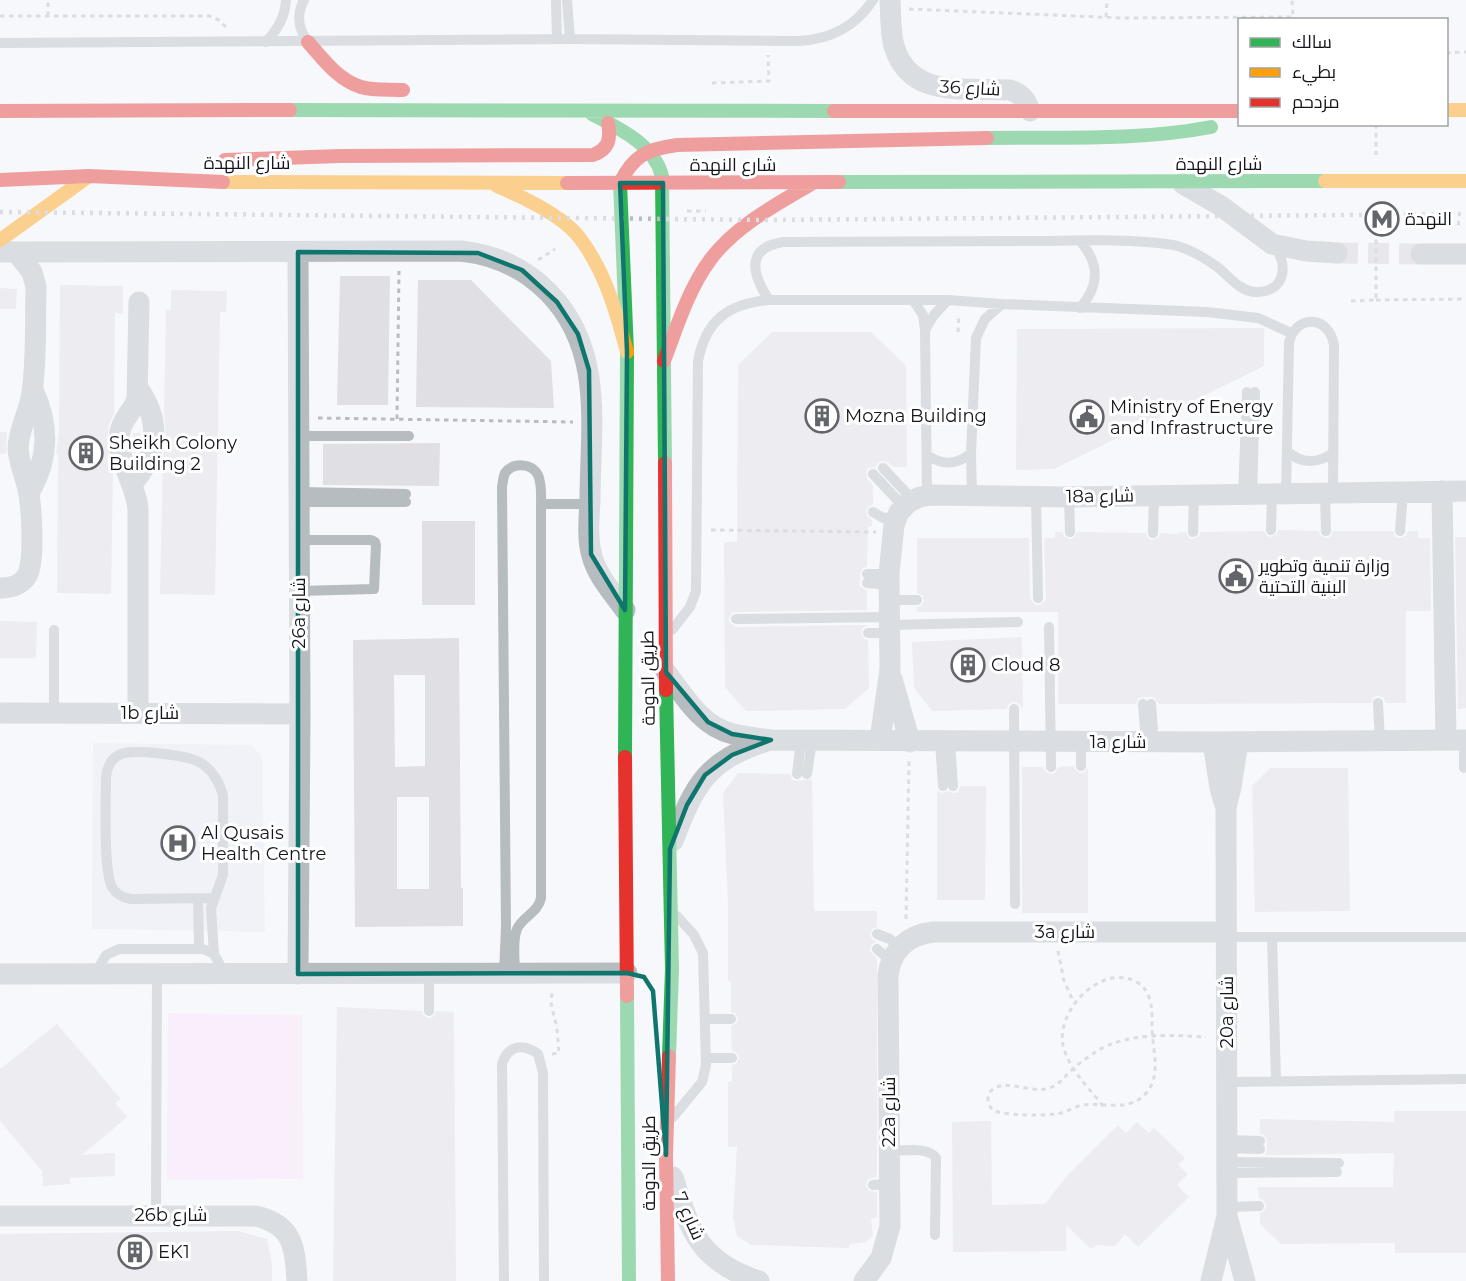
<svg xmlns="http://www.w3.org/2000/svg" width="1466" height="1281" viewBox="0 0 1466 1281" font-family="Montserrat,Cairo,sans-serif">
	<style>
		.built { fill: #e7ebf4 }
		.green { fill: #f8e4f8 }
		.building { fill: #e0dfe4; fill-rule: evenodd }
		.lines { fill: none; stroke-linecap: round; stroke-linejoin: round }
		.street-tunnel { stroke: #d5d6da; stroke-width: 21; stroke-dasharray: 21 10; stroke-linecap: butt }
		.path { stroke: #babcc0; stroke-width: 3; stroke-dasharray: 4.5 4.5; stroke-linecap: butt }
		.lane { stroke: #b6bcc0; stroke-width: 10 }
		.street { stroke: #b6bcc0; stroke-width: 21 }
		.fast { stroke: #30b455; stroke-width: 14 }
		.slow { stroke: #ff9f0a; stroke-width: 14 }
		.jam { stroke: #e5322d; stroke-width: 14 }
		.rail { stroke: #b8bcc0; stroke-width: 4.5; stroke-dasharray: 3 6; stroke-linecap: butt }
		.marked { fill: none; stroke: #0f766e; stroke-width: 4.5; stroke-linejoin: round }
		.labels { text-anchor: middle; stroke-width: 6; stroke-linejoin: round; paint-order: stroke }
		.street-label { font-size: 18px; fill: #14161b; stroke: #fff }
		.poi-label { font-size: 18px; fill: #14161b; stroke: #fff; text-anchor: start }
	</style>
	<rect width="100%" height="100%" fill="#f7f8fc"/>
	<path class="built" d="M93,743L252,745L262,757L265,932L92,929Z"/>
	<path class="green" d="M168,1013L302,1015L303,1179L167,1180Z"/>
	<path class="building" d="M340,276H390L388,405H337Z
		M418,280H471L551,361L554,408L416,407Z
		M60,285L123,286V314L115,313L114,414L109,424L107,441L113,471L111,594L57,593L58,454H56L59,432Z
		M0,288L17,289L16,309H0Z
		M171,290L227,291L226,312H220L215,595L160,594L163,456L166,437L164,413L166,310H171Z
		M1262,328L1264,329V366L1054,469L1016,470L1017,329Z
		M772,332H871L906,366L907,467H893L888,462L882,461L878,463L876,467L868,468L866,472L867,479L873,485V505L869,506L866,511L867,516L872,520V526H868L867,567L863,568L860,573V586L867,591V610L736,612L732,613L729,619L730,623L736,627L867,625L862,629L861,634L864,639L868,640L869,688L845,709L746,711L725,687L724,542H737L738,365Z
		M0,432H7L6,454H0Z
		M133,433H141L137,454H134L133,449Z
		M440,443L439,486L323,485V444Z
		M422,521H475V605H422Z
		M1278,530L1319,531L1320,535L1326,538L1330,537L1333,531H1393L1395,537L1400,538L1406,536L1408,531H1418V538H1430L1431,611H1406V703H1386L1384,698L1378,696L1373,697L1371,703L1159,704L1154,697H1143L1138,698L1136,704H1058V612H917V607L921,606L924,601L923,596L917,593V538H1029L1030,598L1034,604L1039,605L1044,602L1046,598L1044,538H1055V532H1062L1064,536L1070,539L1074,538L1077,532L1146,533L1149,539L1153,540L1159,537L1160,533L1179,534V532H1186L1189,538L1193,539L1199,536L1201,532L1264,531L1267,536L1271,537L1277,534Z
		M1455,537H1466V708L1458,709Z
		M0,621L37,622L36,658H0Z
		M1022,637L1023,709L1018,703L1013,702L1008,705L1007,709L932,711L914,688L912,642Z
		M459,638L461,888H463V926L355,927L353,640ZM394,675H425V766L395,767ZM397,797H429V889H397Z
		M1074,766L1075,770L1080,773L1085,772L1088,768V913H1022V767H1043L1045,771L1051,774L1055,773L1058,767Z
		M1270,768H1348L1350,911L1255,912L1252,786Z
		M738,773L790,774L792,780L796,781L812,779L814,911H877V927L872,929L870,935L872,939L876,942L871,945L870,951L877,959V1172L876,1177L868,1179L866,1185L869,1191L877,1192V1217L871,1219L873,1235L866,1242L850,1244L849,1248L751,1245L737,1236L733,1218L737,1146L728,1147V1082H732V1065L736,1064L739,1059L738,1054L732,1050L731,1026L737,1023L738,1018L735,1013L731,1012V981H728V904L723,793Z
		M960,786H986L985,900H937V791L943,793L948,791L954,793L958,792Z
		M337,1007L422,1011L423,1015L428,1018L433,1017L436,1011L454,1012L456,1281H333Z
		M57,1024L121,1099L115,1103L127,1117L82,1155L115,1153V1176L70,1178V1184L43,1186L42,1171L0,1121V1069Z
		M1394,1111H1466V1253H1395V1243L1281,1244L1260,1224V1213L1265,1210L1266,1205L1263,1200L1259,1198L1258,1187H1393L1394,1153L1265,1155L1267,1150V1141L1264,1135L1260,1134V1119L1394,1122Z
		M991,1121L992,1205L1045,1204L1066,1177L1118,1125L1126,1133L1137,1122L1149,1133L1154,1128L1185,1158L1178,1165L1188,1174L1177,1185L1189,1197L1138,1247L1125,1234L1115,1246L1096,1245L1091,1249L1066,1225V1251L953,1252L952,1122Z
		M238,1231L267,1239L272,1265V1281H0V1234Z"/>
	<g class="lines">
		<path class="street-tunnel" d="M1337,253L1421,254"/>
		<path class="path" d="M909,9L1123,18L1293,17L1292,0
			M0,16H209L219,20L226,27
			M48,16V0
			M1106,17L1107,0
			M1446,53L1466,52
			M712,83L769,81L768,55
			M1376,124V155
			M687,211H706
			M538,260L555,249
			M1376,300L1466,299
			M1351,301L1376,300V207
			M958,332L959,314
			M318,418L573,422
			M397,419L399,271
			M711,530L876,532
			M906,919L909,760
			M1058,951L1064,981L1074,1003
			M552,1054L559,1053C558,1044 558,1034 556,1024C554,1011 548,1005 553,991
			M1103,1106C1089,1088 1068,1068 1063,1045C1056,1011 1100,964 1135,981C1154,991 1152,1012 1152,1030C1153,1050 1161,1075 1147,1092C1130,1113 1105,1102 1083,1105C1075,1106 1069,1111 1061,1113C1050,1116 1002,1116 993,1110C988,1106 987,1099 989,1093C1003,1076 1027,1093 1046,1089C1059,1087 1065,1075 1075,1067C1082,1061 1090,1056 1097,1051C1128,1032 1172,1035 1206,1037"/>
		<path class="lane" d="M304,0C297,13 298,27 306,39
			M556,0L557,39
			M567,0L570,39
			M266,42C278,29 285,17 286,0
			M0,43L570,39L799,41C831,39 855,27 873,0
			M1080,241C1100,264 1100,285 1080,308
			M769,300C753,276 744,248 783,242C863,242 944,242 1025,241C1070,241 1123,238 1167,244C1186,246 1204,257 1220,269C1230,278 1242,293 1258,292C1285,291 1289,265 1274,246
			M913,300L923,315L925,330L927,495
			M925,330L934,315L948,300
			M298,436H409
			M1287,451C1301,464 1317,464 1333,453
			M927,455C943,466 957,465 971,453
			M883,468L913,500
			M873,474L904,507
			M299,492L406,494
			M1286,494L1289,342C1297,313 1329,316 1334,345L1333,493
			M1325,494L1326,531
			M972,495L971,453L976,338L985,319L1002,304
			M1243,495L1247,392
			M1252,495L1255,392
			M1036,496L1038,598
			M1069,497L1070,532
			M299,502H406
			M541,504H589
			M873,512L883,518L896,517
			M1271,530L1272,494
			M1400,531L1403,492
			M1193,532L1194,495
			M1153,533L1154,495
			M298,540H371L375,542L376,545L374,589L299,591
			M867,574H889
			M867,583L889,585
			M889,600H917
			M736,619L889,617
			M889,625L1018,622
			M1049,627L1051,767
			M672,630L690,607L696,591L698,361C706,319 729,304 769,300H948L1002,304L1207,312L1258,318L1291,333
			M868,633H889
			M1378,703L1380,741
			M1143,704L1146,742
			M1151,704L1154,742
			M1014,709L1015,904
			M54,713V630
			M1464,740V768
			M940,742L943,786
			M950,742L953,786
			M1081,766V742
			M797,774L801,740
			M807,774L812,740
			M213,898L131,899C123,898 116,894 112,887C103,871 106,799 106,777C107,767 111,758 121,754C133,749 187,755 199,762C212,769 219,781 223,795V875L211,908L214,954
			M198,899L199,949
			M877,934L890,939L899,948
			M1226,937H1466
			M1272,937L1276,1081
			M877,949L891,961
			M504,973L506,927L502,487C503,482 503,477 505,473C513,462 532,463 538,475C542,484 541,495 541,504V898C538,913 523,916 517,929C512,941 515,960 515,973
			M95,974L106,955L119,949H203L214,954L225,974
			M429,1011V973
			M705,1019H731
			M706,1058H732
			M1227,1082L1466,1079
			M673,1117L702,1082L706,1065L703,953L694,935L677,916
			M1227,1140L1260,1141
			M1227,1148L1260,1149
			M889,1151C902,1151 928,1146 936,1158L935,1235
			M1227,1162L1339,1163
			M1228,1173L1337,1172
			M873,1185L889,1184
			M1228,1207L1259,1206
			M156,1214L157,974
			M504,1281L502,1064C508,1045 523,1043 538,1054L543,1073L544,1281"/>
		<path class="street" d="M890,0C891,15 890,32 894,46C910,100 967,87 1010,90C1021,94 1026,99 1030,111
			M1183,184L1221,206L1272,244L1306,251L1337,253
			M0,252L461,251C496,255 525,268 549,293C605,351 590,428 590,501C589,519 587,539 592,556C597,576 614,594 625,610
			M1421,254H1466
			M132,484C159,453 161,421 138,388
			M1442,491L1446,740
			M29,493C49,459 50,426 33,390
			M0,588C12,588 25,584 29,571C34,554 32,508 28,489C25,476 19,463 18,449C18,429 30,412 32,392C37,358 35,322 36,287L32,272L16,252
			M666,672C684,696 702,727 733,734C745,737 758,738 771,740L1213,742L1466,740
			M892,679L910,742
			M0,713L300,714
			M138,713V509C136,483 115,458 120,432C122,419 133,411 137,399L139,302
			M880,740L890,669L889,574L894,525L899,512L909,502L920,497L932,495L1069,497L1466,491
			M1213,742L1220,788L1225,805
			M673,841C695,784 706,761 767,741
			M0,974L627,973
			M298,974L300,714L298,252
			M673,1177C690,1232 700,1262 759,1281
			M0,1216H255C293,1224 295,1247 297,1281
			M1227,1216L1245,1281
			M864,1281L881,1258L890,1226L888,976C891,950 908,935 933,932H1226
			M1211,1281L1227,1216L1226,808L1231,787L1238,742"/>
		<path class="fast" d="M290,110L834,111
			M592,114C618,128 654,144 662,176L665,463
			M987,138C1060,137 1139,141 1211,127
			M839,182L1325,181
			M620,183L627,352L625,757
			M666,690L672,969L669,1056
			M627,996L629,1281"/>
		<path class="slow" d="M1446,110H1466
			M1325,181H1466
			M223,182L567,183
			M497,186C523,197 562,215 579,237C605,271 616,311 627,352
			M0,240L89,176"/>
		<path class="jam" d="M308,42C323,59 338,80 361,87C374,91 389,89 403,90
			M0,111L290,110
			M834,111H1240
			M225,160L340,156L593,155C609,149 611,139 608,123
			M0,180L89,176L223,182
			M567,183L839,182
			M620,183C633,156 647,149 677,145L987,138
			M664,361C677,327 688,290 710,260C735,226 777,204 813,183
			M665,463L666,690
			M625,757L627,996
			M668,1281L666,1155L669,1056"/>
		<path class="rail" d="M0,212L766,220L1466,214
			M1376,223H1466"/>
	</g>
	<path d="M0 0H1466V1281H0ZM620,183H663L666,672L708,722L732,734L771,740L732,755L705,775L687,805L670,849L666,1155L653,991L644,977L627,973L298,974V252L478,253L522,270L557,302L578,334L589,370L591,554L625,610L627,352Z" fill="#f7f8fc" fill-opacity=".55" fill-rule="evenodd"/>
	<path class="marked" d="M620,183H663L666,672L708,722L732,734L771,740L732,755L705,775L687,805L670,849L666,1155L653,991L644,977L627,973L298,974V252L478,253L522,270L557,302L578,334L589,370L591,554L625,610L627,352Z"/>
	<defs>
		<g id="metro-ring" transform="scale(1.725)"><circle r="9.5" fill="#fff" stroke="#63656a" stroke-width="1.5"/><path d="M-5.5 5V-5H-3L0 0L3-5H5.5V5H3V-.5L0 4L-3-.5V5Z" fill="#63656a"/></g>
		<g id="building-ring" transform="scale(1.725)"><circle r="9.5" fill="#fff" stroke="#63656a" stroke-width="1.5"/><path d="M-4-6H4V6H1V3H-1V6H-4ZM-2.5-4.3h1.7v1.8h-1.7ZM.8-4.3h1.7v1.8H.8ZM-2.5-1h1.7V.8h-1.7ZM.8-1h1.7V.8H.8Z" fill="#63656a"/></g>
		<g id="civic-ring" transform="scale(1.725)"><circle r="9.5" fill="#fff" stroke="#63656a" stroke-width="1.5"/><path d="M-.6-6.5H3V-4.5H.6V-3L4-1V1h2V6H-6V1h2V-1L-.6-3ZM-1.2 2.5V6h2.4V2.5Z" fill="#63656a"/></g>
		<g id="hospital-ring" transform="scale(1.725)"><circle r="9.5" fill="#fff" stroke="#63656a" stroke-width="1.5"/><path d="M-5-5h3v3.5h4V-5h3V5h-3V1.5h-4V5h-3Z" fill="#63656a"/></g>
	</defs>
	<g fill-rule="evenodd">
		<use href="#metro-ring" x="1382" y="219"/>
		<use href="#building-ring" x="822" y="416"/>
		<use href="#civic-ring" x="1087" y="417"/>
		<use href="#building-ring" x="86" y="453"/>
		<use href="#civic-ring" x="1236" y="576"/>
		<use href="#building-ring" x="968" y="665"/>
		<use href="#hospital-ring" x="178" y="843"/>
		<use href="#building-ring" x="135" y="1252"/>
	</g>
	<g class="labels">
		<g class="street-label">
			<text transform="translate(970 88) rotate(3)" y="6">شارع 36</text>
			<text x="247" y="169">شارع النهدة</text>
			<text x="1219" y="170">شارع النهدة</text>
			<text x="733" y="171">شارع النهدة</text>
			<text transform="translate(1100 496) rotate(-1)" y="6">18a شارع</text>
			<text transform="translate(299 613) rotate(-90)" y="6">26a شارع</text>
			<text transform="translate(648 678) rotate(-91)" y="6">طريق الدوحة</text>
			<text x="150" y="719">1b شارع</text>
			<text x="1118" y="748">1a شارع</text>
			<text x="1065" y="938">3a شارع</text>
			<text transform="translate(1227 1012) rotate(-90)" y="6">20a شارع</text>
			<text transform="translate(889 1112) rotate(-90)" y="6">22a شارع</text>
			<text transform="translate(649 1163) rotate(-90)" y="6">طريق الدوحة</text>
			<text x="171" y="1221">26b شارع</text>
			<text transform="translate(689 1216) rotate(66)" y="6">شارع 7</text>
		</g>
		<g class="poi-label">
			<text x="1405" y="225">النهدة</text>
			<text x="1110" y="413">Ministry of Energy<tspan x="1110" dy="21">and Infrastructure</tspan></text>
			<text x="845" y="422">Mozna Building</text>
			<text x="109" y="449">Sheikh Colony<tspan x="109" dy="21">Building 2</tspan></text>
			<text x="1259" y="572">وزارة تنمية وتطوير<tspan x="1259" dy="21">البنية التحتية</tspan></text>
			<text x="991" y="671">Cloud 8</text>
			<text x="201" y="839">Al Qusais<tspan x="201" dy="21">Health Centre</tspan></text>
			<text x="158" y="1258">EK1</text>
		</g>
	</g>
	<rect x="1238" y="18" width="210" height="108" fill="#ffffff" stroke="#a1a2a4" stroke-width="1.5"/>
	<rect x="1250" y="38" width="30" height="9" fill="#30b455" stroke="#a1a2a4" stroke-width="1.5"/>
	<text x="1292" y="48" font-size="18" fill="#14161b">سالك</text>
	<rect x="1250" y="68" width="30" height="9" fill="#ff9f0a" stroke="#a1a2a4" stroke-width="1.5"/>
	<text x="1292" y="78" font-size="18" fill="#14161b">بطيء</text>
	<rect x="1250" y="98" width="30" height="9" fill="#e5322d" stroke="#a1a2a4" stroke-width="1.5"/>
	<text x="1292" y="108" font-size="18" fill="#14161b">مزدحم</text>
</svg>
